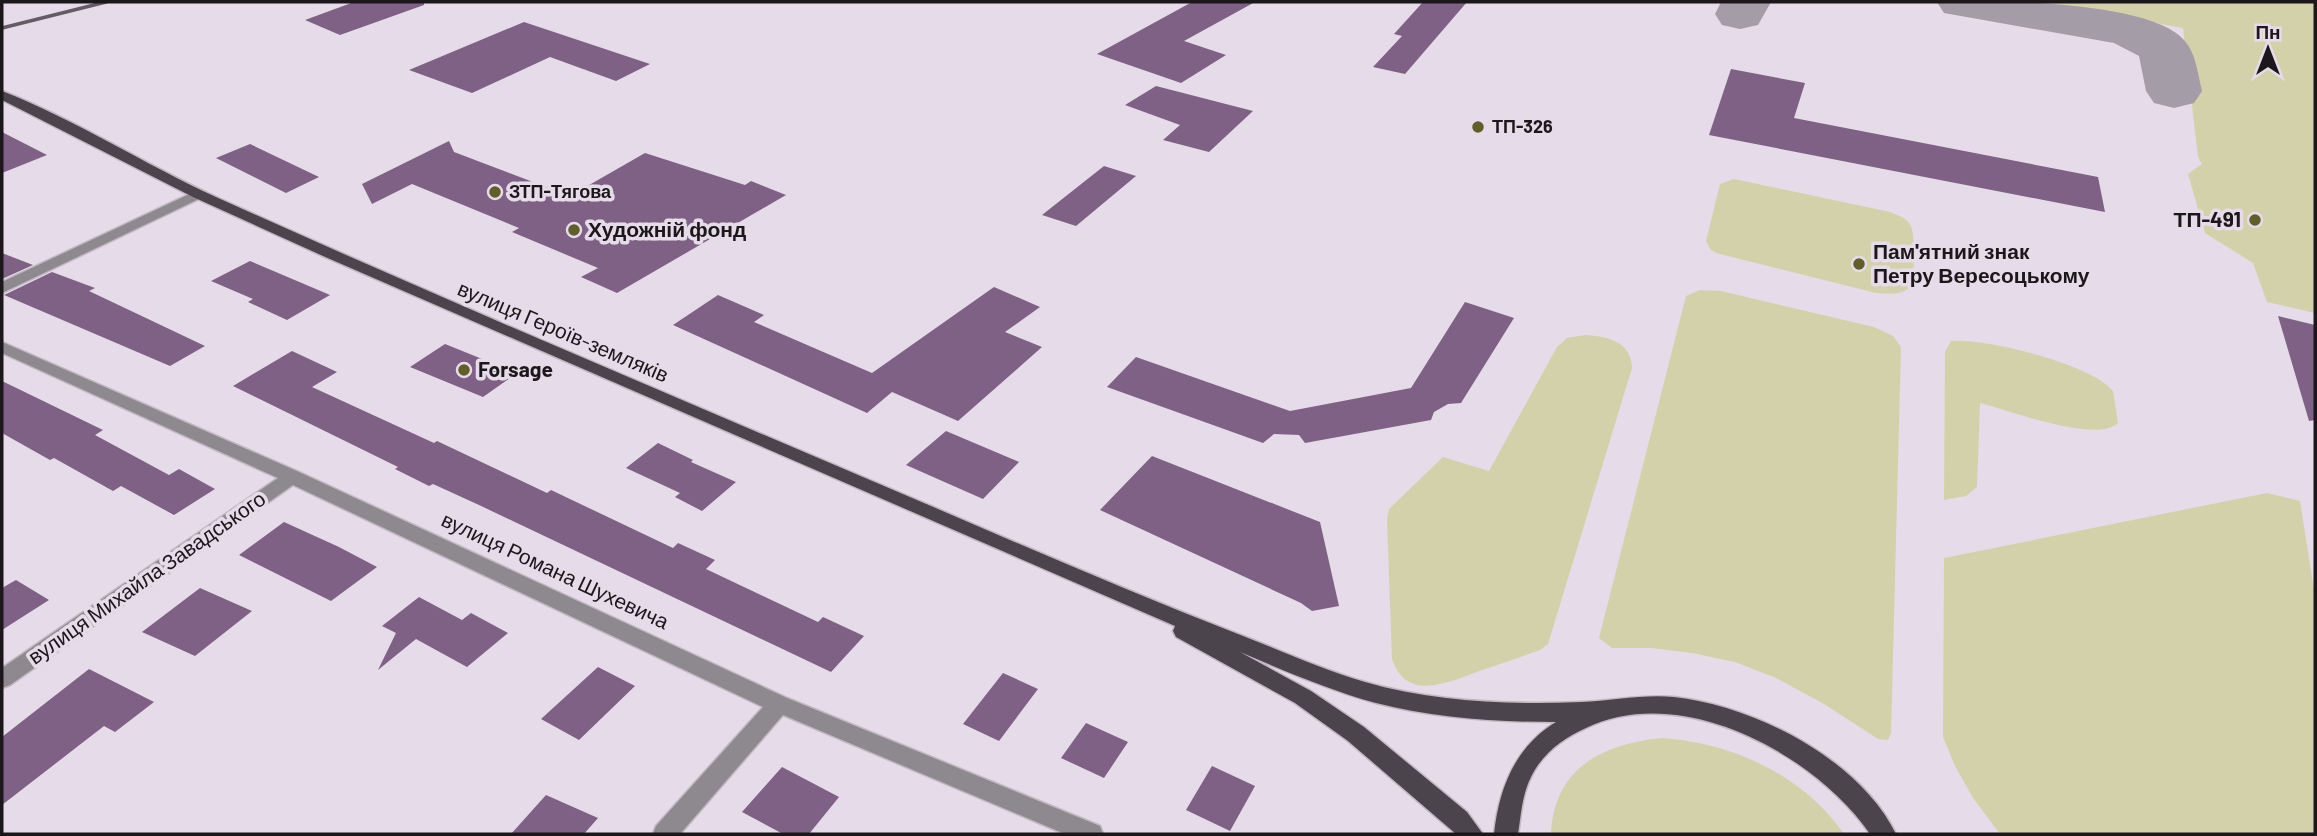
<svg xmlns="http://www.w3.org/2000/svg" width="2317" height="836" viewBox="0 0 2317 836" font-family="Barlow,sans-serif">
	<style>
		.green { fill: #d3d1aa }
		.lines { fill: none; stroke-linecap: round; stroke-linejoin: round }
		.taxiway { fill: #a49ca6; fill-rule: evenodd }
		.building { fill: #7f6185 }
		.minor-casing { stroke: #c1b8c3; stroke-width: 3 }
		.primary-casing { stroke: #c1b8c3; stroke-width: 3 }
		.minor { fill: #8e898e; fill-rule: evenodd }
		.primary { fill: #4c444d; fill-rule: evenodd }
		.rail { stroke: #635c64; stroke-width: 3.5 }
		.poi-dot { fill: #615e2a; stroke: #e6dbe8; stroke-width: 2.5 }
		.labels { text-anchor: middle; stroke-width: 7; stroke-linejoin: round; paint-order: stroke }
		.far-poi-label { font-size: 18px; font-weight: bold; fill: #1b171b; stroke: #e6dbe8; text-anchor: start }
		.poi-label { font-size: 21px; font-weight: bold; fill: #1b171b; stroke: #e6dbe8; text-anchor: start }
		.street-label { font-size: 21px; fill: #1b171b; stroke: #e6dbe8 }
	</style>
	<rect width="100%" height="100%" fill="#e6dbe8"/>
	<path class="green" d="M2030,2H2315V313L2267,302L2253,263L2205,233L2188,174L2202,164L2198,157L2183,28Z
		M1734,179L1890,212C1897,215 1905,217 1909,223C1917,232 1913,271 1913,284C1904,296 1890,294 1876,293L1716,253L1710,249L1706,241L1720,184Z
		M1700,290L1721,291L1874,327L1893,336L1901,347L1891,733L1888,740L1878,739L1824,704L1776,678L1735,662L1692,653L1651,648H1612L1599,638L1686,296Z
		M1585,335C1607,336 1632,342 1632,368L1548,644L1540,650C1520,657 1501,664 1482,670C1451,681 1407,704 1392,659L1387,520L1389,509L1443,457L1489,471L1557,347L1567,338Z
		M1951,341C1985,338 2092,364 2113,391L2118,423C2096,444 2009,410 1980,403L1977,487L1966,496L1944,500L1945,352Z
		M2267,493L2300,501L2315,596V834H2000L1973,798L1955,766L1943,737L1944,558Z
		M1662,738C1733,743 1803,775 1844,834H1551C1554,768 1602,744 1662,738Z"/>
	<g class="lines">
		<path class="taxiway" d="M1721,2H1771L1758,25L1740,29L1722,25L1715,14Z
			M1937,2C1990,0 2151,0 2185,41C2196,54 2198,75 2202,91L2194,103L2174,108L2154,103L2146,91L2139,56L2114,43L1944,13Z"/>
	</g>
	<path class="building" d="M354,2H424V5L340,35L305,20Z
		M1192,2H1255L1184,41L1226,55L1181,83L1097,54Z
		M1423,2H1467L1405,74L1373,67L1402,36L1394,34Z
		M524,22L650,64L616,81L550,57L472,93L409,70Z
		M1731,69L1805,83L1794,118L2098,177L2105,212L1709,135Z
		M1156,86L1253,111L1209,152L1163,140L1180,125L1125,105Z
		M2,132L47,155L2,173Z
		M449,141L454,152L570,196L645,153L745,185L751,181L786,195L617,293L581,277L598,268L512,232L519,228L412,184L372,204L362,184Z
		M250,144L319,177L286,193L216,158Z
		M1104,166L1136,176L1076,226L1042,215Z
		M2,253L33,265L2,279Z
		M250,261L330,295L287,320L248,302L253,299L211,281Z
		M52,272L95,288L89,291L205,346L170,366L4,295Z
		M994,287L1040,307L1005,332L1042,347L958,421L892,392L867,413L673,325L718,295L764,315L754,322L872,373Z
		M1465,302L1514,318L1461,403L1448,404L1434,412L1431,420L1305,443L1299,435L1274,434L1263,443L1107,387L1136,357L1290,411L1411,388Z
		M2278,316L2315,325V420L2309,421Z
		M445,344L517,373L483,397L410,367Z
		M292,351L337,372L312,387L434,443L437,441L547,493L551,490L673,548L678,543L715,560L706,569L818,622L823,617L864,636L831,672L479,505L433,484L429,486L395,469L398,467L233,386Z
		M2,381L103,430L95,435L169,475L179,469L215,489L174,515L121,486L113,491L54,458L50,460L2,433Z
		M946,431L1019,462L983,499L906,465Z
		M658,443L693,460L691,462L736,482L702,511L675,497L680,493L626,468Z
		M1152,456L1320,522L1339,606L1312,611L1301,603L1100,510Z
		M284,522L339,547L377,567L331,601L239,555Z
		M16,580L49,600L2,630V588Z
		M200,588L252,611L195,656L142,632Z
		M419,597L462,620L471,613L508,633L467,667L416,639L378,670L396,633L382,626Z
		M598,667L635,686L579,740L541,719Z
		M89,669L154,702L115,732L104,726L2,805V737Z
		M1003,673L1038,689L999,741L963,724Z
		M1086,723L1128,742L1104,778L1061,758Z
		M1212,766L1255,786L1230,831L1186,810Z
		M782,767L839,797L809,834H783L742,812Z
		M546,795L598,818L584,834H511Z"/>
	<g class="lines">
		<g class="minor-casing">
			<path id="minor" d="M198,190L205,194L203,197L2,293V282Z
				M2,342L299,472L787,698L1100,826L1103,834H1065L783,715L680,834H653L656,826L763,707L293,485L10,685L2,688V668L278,478L2,353Z"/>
		</g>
		<g class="primary-casing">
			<path id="primary" d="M2,91C76,120 144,164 216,197C453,304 692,404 931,506C1033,550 1135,594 1238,634C1280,650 1321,669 1365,682C1434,702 1509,705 1581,702C1612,701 1643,694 1674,697C1755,706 1859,759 1896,834H1870C1815,754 1681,682 1586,728C1563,738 1542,754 1531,777C1522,795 1521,815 1518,834H1494C1499,788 1515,747 1556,722C1496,722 1434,718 1376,703C1329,690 1285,671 1240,652L1311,691L1364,727L1467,812L1483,834H1456L1348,741L1295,703L1176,637L1173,631L1175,626L323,256L193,197L2,100Z"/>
		</g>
		<use href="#minor" class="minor"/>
		<use href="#primary" class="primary"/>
		<path class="rail" d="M2,28L106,2"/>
	</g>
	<g class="poi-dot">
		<circle cx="1478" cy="127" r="7"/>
		<circle cx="495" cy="192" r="7"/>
		<circle cx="2255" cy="220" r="7"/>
		<circle cx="574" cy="230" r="7"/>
		<circle cx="1859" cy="264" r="7"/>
		<circle cx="464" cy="370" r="7"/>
	</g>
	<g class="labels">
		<g class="far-poi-label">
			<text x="1492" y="133">ТП-326</text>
			<text x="509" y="198">ЗТП-Тягова</text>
		</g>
		<g class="poi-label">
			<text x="2241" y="227" text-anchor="end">ТП-491</text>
			<text x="588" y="237">Художній фонд</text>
			<text x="1873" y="259">Пам'ятний знак<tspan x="1873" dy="24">Петру Вересоцькому</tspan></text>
			<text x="478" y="377">Forsage</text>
		</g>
		<g class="street-label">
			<text transform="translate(563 332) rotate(23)" y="7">вулиця Героїв-земляків</text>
			<text transform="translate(555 571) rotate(25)" y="7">вулиця Романа Шухевича</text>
			<text transform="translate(147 578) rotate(-35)" y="7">вулиця Михайла Завадського</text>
		</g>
	</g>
	<rect width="2317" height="836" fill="none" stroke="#1b171b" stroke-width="7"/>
	<g transform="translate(2268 49)" stroke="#e6dbe8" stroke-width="5" paint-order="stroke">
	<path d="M0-5L12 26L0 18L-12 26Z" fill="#1b171b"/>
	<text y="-10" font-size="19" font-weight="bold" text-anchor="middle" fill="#1b171b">Пн</text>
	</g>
</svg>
